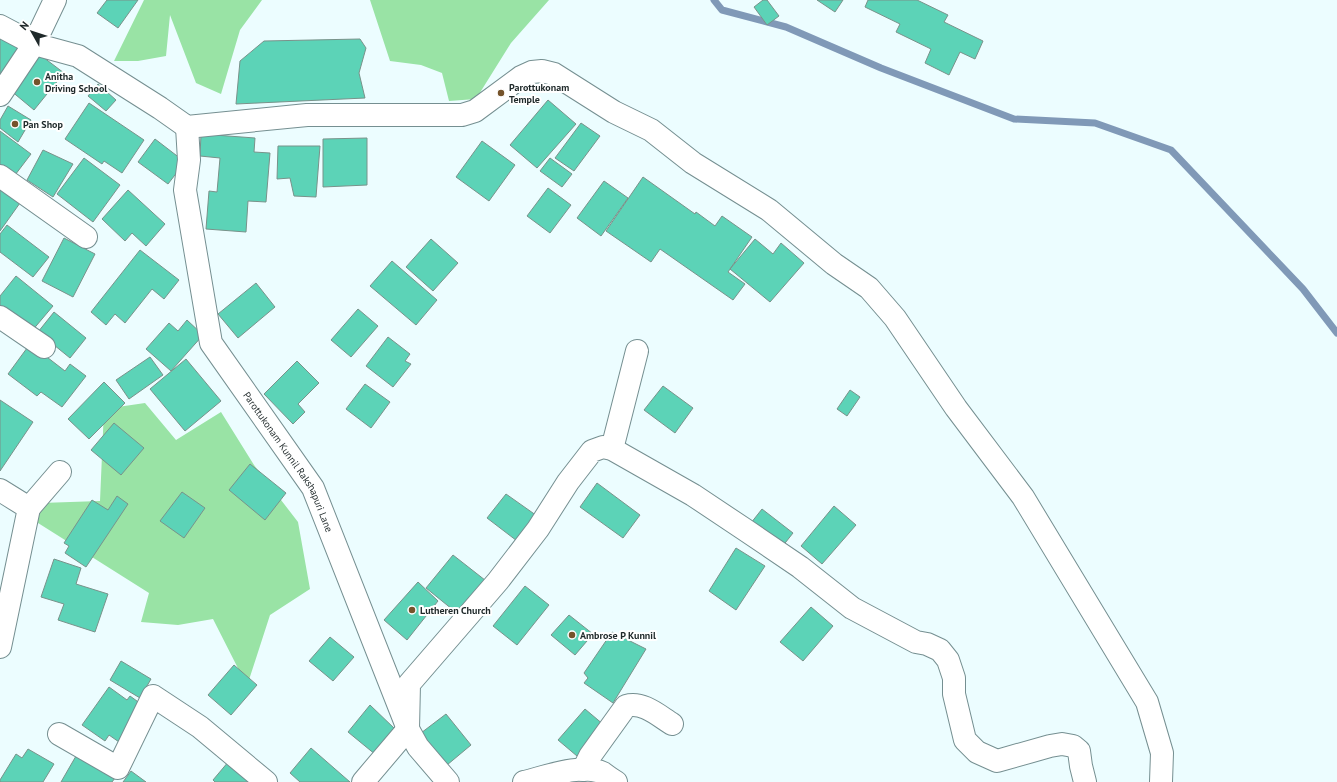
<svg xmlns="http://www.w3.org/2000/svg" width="1337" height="782" viewBox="0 0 1337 782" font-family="'PT Sans',sans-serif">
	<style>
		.green { fill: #99e3a5 }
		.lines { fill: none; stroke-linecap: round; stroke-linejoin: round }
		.stream { stroke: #8099b7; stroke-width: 7 }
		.building { fill: #5cd3b7; stroke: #79928a }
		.minor-casing { stroke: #758f91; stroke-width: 24 }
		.minor { stroke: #fff; stroke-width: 22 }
		.poi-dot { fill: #75532b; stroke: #fff; stroke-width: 1.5 }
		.labels { text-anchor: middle; stroke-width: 4; stroke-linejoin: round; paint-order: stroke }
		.poi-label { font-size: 10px; font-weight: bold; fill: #1f292a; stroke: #fff; text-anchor: start }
		.street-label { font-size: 10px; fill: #1f292a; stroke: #fff }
	</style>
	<rect width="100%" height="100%" fill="#ecfdff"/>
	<path class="green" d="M144,0H262L240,30L221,94L196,83L170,15L166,56L138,61H114Z
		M370,0H549L511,43L476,99L449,101L442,73L421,65L390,61Z
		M145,403L176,440L221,412L254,465L298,522L310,589L270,615L247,686L213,619L178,625L141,622L149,593L0,499L41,503L100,501L104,409Z"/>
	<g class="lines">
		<path class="stream" d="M714,0L722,10L786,27L881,68L1014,119L1095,123L1171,150L1303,289L1337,333"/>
	</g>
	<path class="building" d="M107,0H138L118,28L97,13Z
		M763,0H767L779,16L767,25L754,7Z
		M817,0H843L835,12Z
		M868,0H917L948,15L944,22L983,41L975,59L960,52L949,75L925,63L931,49L896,32L900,24L865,7Z
		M0,31L23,48L0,81Z
		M360,39L366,48L359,73L365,98L236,104L240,61L264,41Z
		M39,54L64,73L34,110L10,90Z
		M98,84L116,100L106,111L88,96Z
		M548,100L576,124L537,168L510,145Z
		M89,103L144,140L122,173L104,161L102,164L65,139Z
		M8,106L31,120L18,142L0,128V120Z
		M581,123L600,136L574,171L555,158Z
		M0,131L31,154L12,179L0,170Z
		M201,134L255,138L254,152L270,153L266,202L248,201L246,232L206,229L209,191L217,192L220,158L200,156Z
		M367,138V185L323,187V139Z
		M155,139L185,162L168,184L138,162Z
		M482,141L515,165L489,201L456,177Z
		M278,146H320L316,197L294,196L290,178L277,179Z
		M43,150L73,164L53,197L27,180Z
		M84,158L120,185L93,222L57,194Z
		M550,158L572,174L562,187L540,171Z
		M643,177L695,214L696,212L715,226L722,216L752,237L728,272L745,284L733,300L660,249L651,262L606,231Z
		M0,178L25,196L0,231Z
		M604,181L628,198L601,236L577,218Z
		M548,188L571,205L550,233L527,216Z
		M128,190L165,224L146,246L132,233L125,241L102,219Z
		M7,225L49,257L33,277L0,252V234Z
		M64,238L95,254L73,297L42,281Z
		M431,239L458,263L433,291L406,267Z
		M755,239L773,254L781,243L804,263L770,302L730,269Z
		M140,250L179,280L164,299L152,289L125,323L115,314L106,325L91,312Z
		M392,261L437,300L416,325L370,286Z
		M16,276L53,306L31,332L0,306V296Z
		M256,283L275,307L238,338L218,314Z
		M358,309L378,326L351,357L331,340Z
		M54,312L86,338L70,358L38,332Z
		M187,320L203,335L171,371L146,349L169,323L178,331Z
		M388,337L410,354L405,361L411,364L393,387L366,366Z
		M30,344L65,371L70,364L86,376L62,407L41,392L37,396L8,374Z
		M150,357L163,375L129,399L116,380Z
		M186,359L221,401L185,431L150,389Z
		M297,361L319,383L298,404L305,412L293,424L264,394Z
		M104,382L125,403L89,439L68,419Z
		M365,384L390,402L371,428L346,409Z
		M663,386L693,408L675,433L644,410Z
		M850,390L860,397L847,416L837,409Z
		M0,400L33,422L0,471Z
		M114,423L144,448L121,475L91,450Z
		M250,464L286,493L265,520L229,490Z
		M597,483L640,515L623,538L580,507Z
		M182,492L205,508L184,538L160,521Z
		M506,494L540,518L521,544L487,518Z
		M117,496L128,504L86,567L65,553L69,546L64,543L92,500L108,510Z
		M834,506L856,525L822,564L801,546Z
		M762,509L793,533L778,552L747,528Z
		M736,548L765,566L736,610L709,591Z
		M453,555L490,584L463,618L426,588Z
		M54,559L81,568L76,584L108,594L95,632L58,620L64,604L41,597Z
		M418,582L438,601L407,640L384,620Z
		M525,586L549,605L517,645L493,626Z
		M811,607L833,626L803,661L780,642Z
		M569,615L593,634L575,655L551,635Z
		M612,632L646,649L613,703L584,683L588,678L584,673Z
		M330,637L354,657L333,681L309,661Z
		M121,661L151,679L140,698L110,680Z
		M234,665L257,685L231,715L208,695Z
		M109,687L127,700L130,696L141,704L119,742L109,735L105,741L82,725Z
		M370,705L395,729L376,755L348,732Z
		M585,709L617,736L590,767L558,740Z
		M446,714L471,745L447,765L421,733Z
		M311,748L350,782H300L290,773Z
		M28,749L54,764L43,782H0V780L16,754L22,758Z
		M76,756L115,778L112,782H61Z
		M229,761L255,782H215L213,780Z
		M131,771L146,782H123Z"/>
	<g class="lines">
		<g class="minor-casing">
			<g id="minor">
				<path d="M0,26L34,44L78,56L160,108L187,127L307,115H462L475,111L521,77L532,72L542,71L554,74L614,112L651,130L693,163L769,210L834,264L869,288L895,318L956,408L1023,497L1147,702L1162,753L1161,782"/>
				<path d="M0,95L34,44L55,0"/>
				<path id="s1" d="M187,127L189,160L185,190L211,343L313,488L408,729L418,747L448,782"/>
				<path d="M0,176L86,237"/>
				<path d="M0,317L44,347"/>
				<path d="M612,449L637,351"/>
				<path d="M0,490L29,508L0,647"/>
				<path d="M29,508L60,472"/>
				<path d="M59,734L118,768L153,696L200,727L266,782"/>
				<path d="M583,770L590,756L626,706C643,701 659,716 672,724"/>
				<path d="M363,782L408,729L409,684L498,581L538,529L568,482L592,451L603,447L612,449L693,495L744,529L800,567L852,608L916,642L927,644L940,650L948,660L954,678V694L965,740L977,752L997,761L1050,746L1062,744L1073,746L1079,751L1081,766L1085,782"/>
				<path d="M524,782C545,777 582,763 603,773C607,776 611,779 616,782"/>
			</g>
		</g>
		<use href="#minor" class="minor"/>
	</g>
	<g class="poi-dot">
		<circle cx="37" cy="82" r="4"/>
		<circle cx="501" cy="93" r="4"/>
		<circle cx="15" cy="124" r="4"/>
		<circle cx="412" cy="610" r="4"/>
		<circle cx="572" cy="635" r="4"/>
	</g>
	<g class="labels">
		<g class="poi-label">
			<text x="45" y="80">Anitha<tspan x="45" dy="12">Driving School</tspan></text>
			<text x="509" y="91">Parottukonam<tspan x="509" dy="12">Temple</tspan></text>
			<text x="23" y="128">Pan Shop</text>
			<text x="420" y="614">Lutheren Church</text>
			<text x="580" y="639">Ambrose P Kunnil</text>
		</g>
		<g class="street-label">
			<text dy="4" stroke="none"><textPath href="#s1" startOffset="361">Parottukonam Kunnil Rakshapuri Lane</textPath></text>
		</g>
	</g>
	<g transform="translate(32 32) rotate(309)" stroke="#ffffff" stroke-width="3" paint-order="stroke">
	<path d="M0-3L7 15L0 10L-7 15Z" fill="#1f292a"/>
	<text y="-6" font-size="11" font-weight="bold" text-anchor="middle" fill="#1f292a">N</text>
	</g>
</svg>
